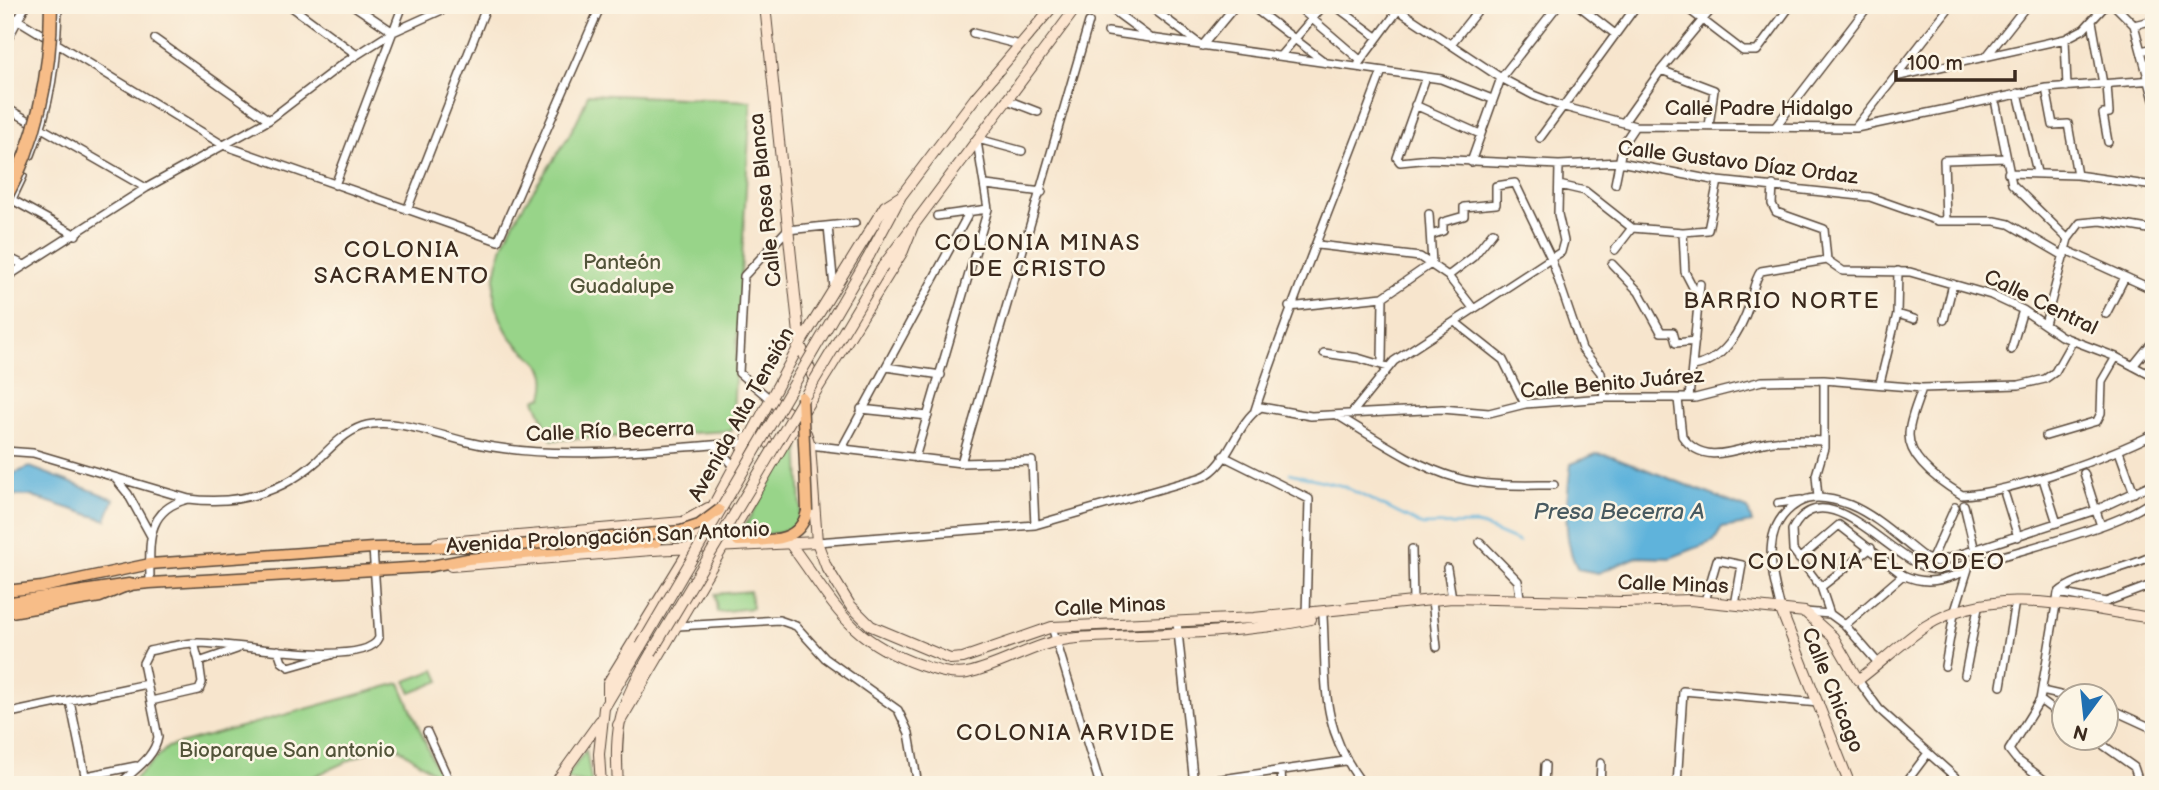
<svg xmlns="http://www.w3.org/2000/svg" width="2159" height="790" viewBox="0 0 2159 790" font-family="'Balsamiq Sans',sans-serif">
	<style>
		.green { fill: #98d489; stroke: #6a7f54; stroke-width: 2 }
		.water { fill: #5fb3db; stroke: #4d6e7c; stroke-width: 2 }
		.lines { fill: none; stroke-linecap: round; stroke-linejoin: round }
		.stream { stroke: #5fb3db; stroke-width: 2.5 }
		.primary-tunnel { stroke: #d1c0aa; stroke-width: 10; stroke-dasharray: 10 5; stroke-linecap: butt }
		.street-casing { stroke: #574638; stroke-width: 10 }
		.secondary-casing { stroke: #574638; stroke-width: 12 }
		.primary-casing { stroke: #574638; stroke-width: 13 }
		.highway-casing { stroke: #574638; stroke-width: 15 }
		.street { stroke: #fff; stroke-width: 7 }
		.secondary { stroke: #fce5cf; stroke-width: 10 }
		.primary { stroke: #f7bd88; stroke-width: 10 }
		.highway { stroke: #f7bd88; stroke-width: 12 }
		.secondary-bridge-casing { stroke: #574638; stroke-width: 12; stroke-linecap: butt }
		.primary-bridge-casing { stroke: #574638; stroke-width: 13; stroke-linecap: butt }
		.highway-bridge-casing { stroke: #574638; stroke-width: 15; stroke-linecap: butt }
		.secondary-bridge { stroke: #fce5cf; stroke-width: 10 }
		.primary-bridge { stroke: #f7bd88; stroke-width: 10 }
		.highway-bridge { stroke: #f7bd88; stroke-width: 12 }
		.labels { text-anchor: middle; stroke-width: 5; stroke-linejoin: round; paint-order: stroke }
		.street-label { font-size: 21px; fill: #3b2a1e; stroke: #fcf5e5 }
		.park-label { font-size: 21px; fill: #525439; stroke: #fcf5e5 }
		.neighbourhood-label { font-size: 23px; letter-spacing: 2px; fill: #3b2a1e; stroke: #fcf5e5 }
		.water-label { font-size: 23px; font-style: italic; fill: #485a60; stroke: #fcf5e5 }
	</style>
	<rect width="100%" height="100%" fill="#fcf5e5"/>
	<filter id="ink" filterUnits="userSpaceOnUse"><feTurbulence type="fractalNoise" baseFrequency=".0143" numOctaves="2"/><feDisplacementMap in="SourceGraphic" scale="14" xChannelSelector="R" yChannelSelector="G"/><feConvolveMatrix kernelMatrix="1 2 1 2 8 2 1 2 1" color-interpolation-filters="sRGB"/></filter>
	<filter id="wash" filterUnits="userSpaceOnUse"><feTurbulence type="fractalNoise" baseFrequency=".00686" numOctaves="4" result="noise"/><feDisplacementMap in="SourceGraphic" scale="28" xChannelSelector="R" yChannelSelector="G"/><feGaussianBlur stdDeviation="1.57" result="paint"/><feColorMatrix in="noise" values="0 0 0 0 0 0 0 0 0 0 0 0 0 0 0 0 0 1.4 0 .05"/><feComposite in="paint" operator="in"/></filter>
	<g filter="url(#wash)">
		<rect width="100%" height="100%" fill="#f7e5cd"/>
		<path class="green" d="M588,94L751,101L732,431L552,440L535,400L543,397C553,363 532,361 514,341C504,330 494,306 494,291C495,216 566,163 588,94Z
			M798,435L801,509L796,525L780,533L739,536Z
			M750,591L752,608L717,612L715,594Z
			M435,670L440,681L411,693L406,681Z
			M400,683L440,777L390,742L295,785H128L168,747Z
			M586,750L592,784L567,780L566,778Z"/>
		<path class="water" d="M1596,454L1612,456L1748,509L1752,523L1722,528L1714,541L1670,558L1637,557L1598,573L1578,569C1561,540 1567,497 1571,464Z
			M30,467L114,499L106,520L30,496L5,495V477Z"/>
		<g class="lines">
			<path class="stream" d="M1290,473L1343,486L1422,525L1477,524L1519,542"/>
		</g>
	</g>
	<g filter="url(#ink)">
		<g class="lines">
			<path class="primary-tunnel" d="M656,542L738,541"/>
			<g class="street-casing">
				<path id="street" d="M289,5L357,55
					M353,5L393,32
					M1106,5L1152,39
					M1148,5L1202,46L1236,5
					M1250,5L1322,60
					M1296,5L1360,60
					M1334,5L1377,37
					M1391,5L1501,78L1533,95L1561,106L1635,126L1856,128L2046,88L2154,80
					M1578,5L1615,34
					M1683,5L1743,51H1757L1791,5
					M2114,5L2134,25L2154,100
					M5,12L223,145L498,241L601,5
					M2092,21L2103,84
					M2134,25L2154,20
					M1108,32L1441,79L1492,99
					M973,33L1020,45
					M155,39L269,120
					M2065,39L2067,87
					M5,44L26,5
					M1451,44L1482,5
					M2141,51L2154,48
					M1281,55L1324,5
					M1986,57L2027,5
					M1359,63L1402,5
					M1661,70L1714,90L1709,126
					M1426,77L1397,158L1400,162L1431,159L1559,165L1620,162L1718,181L1870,197L1938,221H1995L2009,224L2064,256
					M1895,77L2065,39L2084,29L2106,5
					M2107,84L2109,113L2103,114L2108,142
					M2046,88L2053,125L2068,124L2077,175
					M2018,93L2037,172
					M1007,100L1038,112
					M1415,105L1480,134
					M1996,105L2012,184L2068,239
					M5,107L146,188
					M1624,122L1661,70L1715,5
					M1776,126L1869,5
					M1856,127L1951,5
					M1540,138L1637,5
					M978,139L1022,151
					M31,155C51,106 57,58 58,5
					M1471,162L1501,78L1558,5
					M2008,173L2077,175L2154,186
					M1615,184L1623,144L1635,126
					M335,185L403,5
					M986,185L1042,192
					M1559,185L1585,191L1632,228L1683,232
					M1773,185L1772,204L1776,212L1824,229L1827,260
					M9,198L76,235
					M407,210L487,5
					M5,214L23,176
					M937,216L988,209
					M1946,221L1944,160L2006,158
					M828,226L834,288
					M1431,235L1443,231V222L1464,216V207L1496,204V186L1515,183L1551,258L1582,349L1601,373L1604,398
					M1318,245L1420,257L1448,276L1473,308
					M1615,250L1632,228
					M2066,250L2154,290
					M5,256L24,265
					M1827,260L1843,271L1910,272L1991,295L2023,310L2061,336L2116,357L2154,377
					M1612,264L1639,292L1661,332H1673L1676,343L1695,341
					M1448,276L1473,257L1493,232
					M5,278L146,188L269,120L341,65L393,32L453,5
					M1699,299L1685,272L1683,232L1708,230L1718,181
					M1289,307L1383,297L1432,263L1429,214
					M1897,314L1914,319
					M2106,314L2124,279
					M1944,320L1953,284
					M1455,322L1503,360L1525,404
					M2045,324L2068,239L2080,223L2101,221L2154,230
					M2011,350L2023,310
					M1324,353L1358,358L1388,367
					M1382,360L1383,297
					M1693,366C1723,362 1741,331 1750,303C1753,293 1754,280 1761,271L1827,260
					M2133,366L2154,340
					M886,367L941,375
					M1880,383L1897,314L1898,271
					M1922,388C1918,402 1909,420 1909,435C1909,461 1942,483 1962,495C2010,493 2110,456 2154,434
					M1689,398L1700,284
					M770,399L739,373L744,276L787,230L855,223
					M1678,399L1682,436C1704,468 1738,448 1768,442C1786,439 1804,440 1823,441
					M861,409L928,416
					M1255,410C1293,296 1340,185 1382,71
					M1352,413L1394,361L1561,252L1564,241L1558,214L1559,165
					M1337,415C1375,438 1414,466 1457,478C1488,487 1522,485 1554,485
					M2046,436L2097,421L2101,413L2102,381L2116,357
					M715,445L733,465
					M810,445L961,463L1032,461L1035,525
					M842,448L969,213
					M5,451L33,453L189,499C237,505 280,494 317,461C330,448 345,432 363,426C394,417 437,435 468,442C557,463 653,448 744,443
					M2120,454L2134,493
					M1223,456L1309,499L1306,616
					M915,458L988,209L977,141
					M961,463L1089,22
					M2084,473L2101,526
					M115,478L128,494L151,536
					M2044,482L2057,523
					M2005,495L2018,537
					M1818,498L1816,475L1824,448V380
					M1778,503L1801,500
					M1964,505L1975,551
					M817,542L1035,525L1202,477C1230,466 1235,423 1261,407L1311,416L1442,409L1489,413L1525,404L1604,398H1695L1762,381L1824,380L1922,388L2019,385L2045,379L2055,372L2072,342
					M1480,542L1518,581L1520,598
					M1412,549L1413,603
					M1799,559L1839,525L1903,575C1927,586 1943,580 1967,571
					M1931,561L1955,507
					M1447,568L1452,598
					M150,583C150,545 144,510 188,499
					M1821,587L1871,548
					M2058,593L2106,602L2154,584
					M1432,600L1437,647
					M1705,601L1717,560L1742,565L1735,605
					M1781,610C1772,573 1758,527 1798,503C1813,494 1834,499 1850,505C1877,516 1902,541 1925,558L1937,562L2096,510L2154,483
					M1805,612L1830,614
					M1323,616C1327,687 1319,725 1363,785
					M1177,622L1194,785
					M1845,625L1903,575
					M678,626L779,620L796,626L825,658L898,710L909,733L918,785
					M1052,627L1100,785
					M194,643L199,662
					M278,650L282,662L289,667L331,655
					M1879,664L1845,625L1830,614L1821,587L1793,550L1792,530C1825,468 1891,561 1931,569C1953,574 2094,530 2121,518C2132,513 2143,507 2154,500
					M1945,666L1954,614L1968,569
					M1965,675L1978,608
					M1858,680L1879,709L1964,785
					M2001,686L2015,601
					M2042,691L2064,696
					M2040,700L2064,718
					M70,701L87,785
					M151,701L199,690L202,683L199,662L237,649
					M2106,707L2154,729
					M5,714L147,684
					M427,732L451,785
					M2093,738L2134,767L2140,785
					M1281,771L1282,785
					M96,774L98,785
					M86,776L136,766
					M1194,783L1345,761
					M1677,783L1753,785
					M119,785C134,769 154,759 158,737L143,663L149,651C164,648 181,643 197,643C229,642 365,670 379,638L373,548
					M1544,785L1545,765
					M1600,785L1601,763
					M1677,785L1683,691L1819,703
					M1904,785L1928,753
					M2051,785L2016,759L2009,750L2040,700L2058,593C2075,576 2126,570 2154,555"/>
			</g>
			<g class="secondary-casing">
				<path id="secondary" d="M765,5L800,344L816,385
					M869,256L901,196L975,98L1054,5
					M883,266L1078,5
					M770,399L798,420
					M806,433L810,445L817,542L826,566L850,605L871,626L950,659L963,658L1052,627L1254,618L1452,598L1623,602L1690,600L1805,612L1833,637L1858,680C1881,663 1902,642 1926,626C1996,582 2079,609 2154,618
					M747,438L765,439L778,453
					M437,543L683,522L708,508
					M722,543L717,531L724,512
					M791,545C835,604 846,639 920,665C935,670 952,676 967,673C1006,665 1037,640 1078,638C1152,633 1239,635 1311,619
					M451,566L652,550L817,542
					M1781,610L1850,785
					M608,700V683L690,549L800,344L885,206L901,196
					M618,725L798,420L903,251L913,226
					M554,785L600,721
					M601,785L599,754L604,708L641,646
					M618,785C614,722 620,707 651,653"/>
			</g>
			<g class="primary-casing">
				<path id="primary" d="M738,541C765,540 800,545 807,511
					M5,591L42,587L150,564L373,548L519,545
					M5,613L100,597L129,585L150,583L426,567L468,559L656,542"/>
			</g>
			<g class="highway-casing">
				<path id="highway" d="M5,604L129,585"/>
			</g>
			<use href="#street" class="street"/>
			<use href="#secondary" class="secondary"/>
			<use href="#primary" class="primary"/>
			<use href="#highway" class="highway"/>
			<g class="secondary-bridge-casing">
				<path id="secondary-bridge" d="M641,646L869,256
					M651,653L883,266"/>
			</g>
			<g class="primary-bridge-casing">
				<path id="primary-bridge" d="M802,397L807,511
					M519,545L681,531L699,525L719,510"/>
			</g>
			<g class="highway-bridge-casing">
				<path id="highway-bridge" d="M5,199C37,140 51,72 51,5"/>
			</g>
			<use href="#secondary-bridge" class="secondary-bridge"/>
			<use href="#primary-bridge" class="primary-bridge"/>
			<use href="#highway-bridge" class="highway-bridge"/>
		</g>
	</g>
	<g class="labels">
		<g class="street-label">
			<text x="1759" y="115">Calle Padre Hidalgo</text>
			<text transform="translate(1738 162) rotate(7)" y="7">Calle Gustavo Díaz Ordaz</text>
			<text transform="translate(765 200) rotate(-96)" y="7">Calle Rosa Blanca</text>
			<text transform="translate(2041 302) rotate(26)" y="7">Calle Central</text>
			<text transform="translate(1612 383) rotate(-5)" y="7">Calle Benito Juárez</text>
			<text transform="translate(741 414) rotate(-61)" y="7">Avenida Alta Tensión</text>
			<text transform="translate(610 431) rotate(-2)" y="7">Calle Río Becerra</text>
			<text transform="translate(608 537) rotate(-3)" y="7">Avenida Prolongación San Antonio</text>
			<text transform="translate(1673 584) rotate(2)" y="7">Calle Minas</text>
			<text transform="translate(1110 606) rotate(-3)" y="7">Calle Minas</text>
			<text transform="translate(1833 690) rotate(68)" y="7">Calle Chicago</text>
		</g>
		<g class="park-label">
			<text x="622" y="269">Panteón<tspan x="622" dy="24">Guadalupe</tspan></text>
			<text x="287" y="757">Bioparque San antonio</text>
		</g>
		<g class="neighbourhood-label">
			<text x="1038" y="250">COLONIA MINAS<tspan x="1038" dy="26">DE CRISTO</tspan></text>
			<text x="402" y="257">COLONIA<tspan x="402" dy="26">SACRAMENTO</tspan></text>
			<text x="1782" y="308">BARRIO NORTE</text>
			<text x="1877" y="569">COLONIA EL RODEO</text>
			<text x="1066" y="740">COLONIA ARVIDE</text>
		</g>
		<g class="water-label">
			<text x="1619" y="519">Presa Becerra A</text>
		</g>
	</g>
	<rect width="2159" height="790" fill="none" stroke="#fcf5e5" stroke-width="28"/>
	<g transform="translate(2085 717) rotate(195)"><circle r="33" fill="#fcf5e5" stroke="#afa495" stroke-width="2"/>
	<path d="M0-5L12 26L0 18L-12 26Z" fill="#1f6fb2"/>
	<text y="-10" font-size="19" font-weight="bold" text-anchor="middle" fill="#3b2a1e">N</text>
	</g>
	<path d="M1896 70v10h119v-10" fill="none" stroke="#3b2a1e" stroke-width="3.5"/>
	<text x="1907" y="70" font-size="21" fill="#3b2a1e" stroke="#fcf5e5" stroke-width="5" paint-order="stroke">100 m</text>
</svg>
